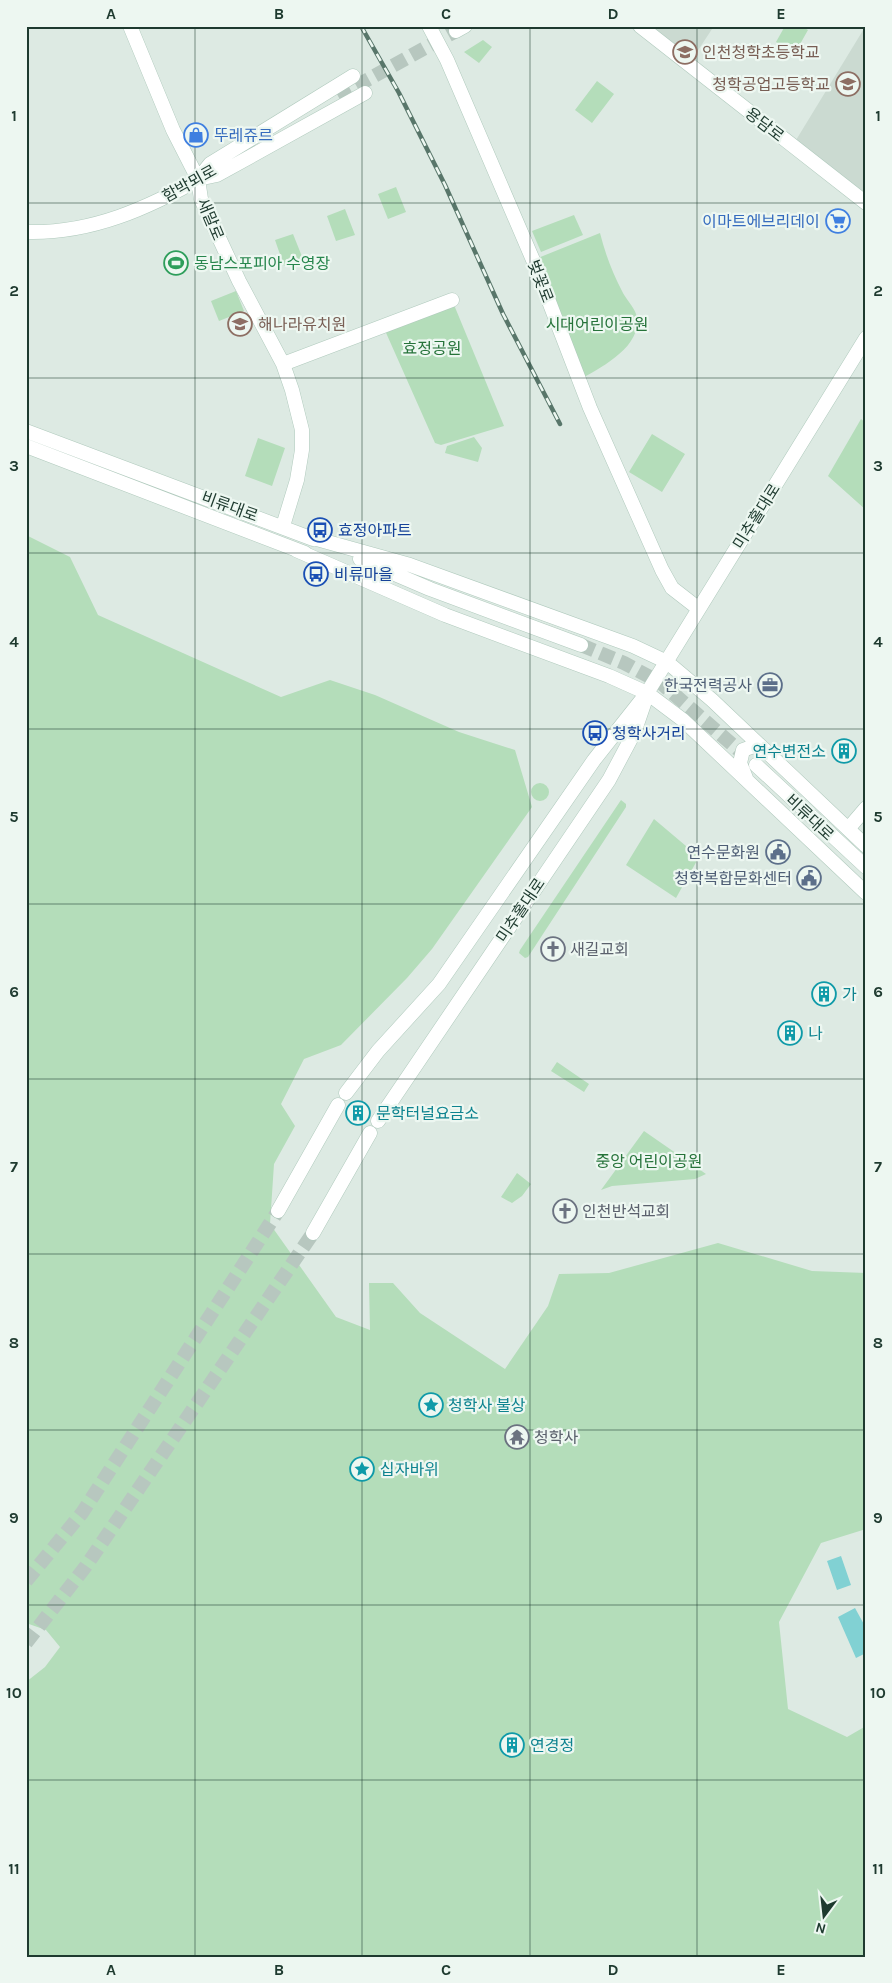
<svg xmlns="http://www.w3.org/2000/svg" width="892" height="1983" viewBox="0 0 892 1983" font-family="Karla,'Noto Sans KR',sans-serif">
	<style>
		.built { fill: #cbdad1 }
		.green { fill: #b4ddba }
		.water { fill: #81d1d3 }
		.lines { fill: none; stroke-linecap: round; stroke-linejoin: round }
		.secondary-tunnel { stroke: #b7c7bf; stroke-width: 14; stroke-dasharray: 14 7; stroke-linecap: butt }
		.secondary-casing { stroke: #b0cabd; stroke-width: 15 }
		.secondary { stroke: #fff; stroke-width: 14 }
		.rail-casing { stroke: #58766a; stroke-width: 4.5 }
		.rail { stroke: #edf7f1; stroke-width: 2.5; stroke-dasharray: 8; stroke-linecap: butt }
		.grid { fill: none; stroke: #1e3a2f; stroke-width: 1; stroke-opacity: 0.55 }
		.labels { text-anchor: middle; stroke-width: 4.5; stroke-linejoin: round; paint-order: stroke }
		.education-label { font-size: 16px; fill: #785e54; stroke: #edf7f1; text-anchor: start }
		.street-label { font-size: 16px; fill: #1e3a2f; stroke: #edf7f1 }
		.shop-label { font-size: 16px; fill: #366cbe; stroke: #edf7f1; text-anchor: start }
		.leisure-label { font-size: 16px; fill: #27864d; stroke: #edf7f1; text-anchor: start }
		.park-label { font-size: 16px; fill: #26733a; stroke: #edf7f1 }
		.transit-label { font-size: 16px; fill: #164399; stroke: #edf7f1; text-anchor: start }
		.service-label { font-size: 16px; fill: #4e5e75; stroke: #edf7f1; text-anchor: end }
		.culture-label { font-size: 16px; fill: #0d838f; stroke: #edf7f1; text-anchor: start }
		.worship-label { font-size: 16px; fill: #5b616d; stroke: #edf7f1; text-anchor: start }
		.neatline { fill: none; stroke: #1e3a2f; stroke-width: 2 }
		.grid-label { font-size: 16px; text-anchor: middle; font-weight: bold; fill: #1e3a2f }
	</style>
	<rect width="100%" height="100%" fill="#ddeae3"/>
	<path class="built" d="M640,26H714L689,64Z
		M865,27H866V203L793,145Z"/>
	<path class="green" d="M785,26H801L808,30L795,53L776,42Z
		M483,40L492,47L479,63L464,52Z
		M597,81L614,94L592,123L575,110Z
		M396,187L406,212L388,219L378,194Z
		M345,209L355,235L336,241L327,216Z
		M574,215L583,235L541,252L532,231Z
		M600,233C605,253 612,272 622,291C625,298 634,307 636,314C645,346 600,368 579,380L533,260Z
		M293,234L303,259L284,266L275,240Z
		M236,291L244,311L219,321L211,301Z
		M452,300L504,426L441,445L435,443L383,326Z
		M861,419L866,423V510L828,476Z
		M652,434L685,454L662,492L629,472Z
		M474,437L482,448L478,462L445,453L447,446Z
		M258,438L285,448L272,486L245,476Z
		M26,535L70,557L98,615L281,697L330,680L375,695L459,732L515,750L532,807L432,949L407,978L341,1045L304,1059L281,1104L295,1126L274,1164L270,1224L336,1317L370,1330L369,1283H393L420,1313L505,1369L548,1306L559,1274L609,1273L718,1243L812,1271L866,1273V1529L821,1543L779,1622L788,1709L847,1737L866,1726V1957H26V1682L45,1667L60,1647L46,1630L26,1623Z
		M531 792a9 9 0 1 1 18 0a9 9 0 1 1-18 0Z
		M621,800L626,804V807L528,957L525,958L519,953L520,950Z
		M654,819L699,857L676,898L626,865Z
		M557,1062L589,1084L584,1092L551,1071Z
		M644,1131L706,1174L695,1179L612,1186L601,1190Z
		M517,1173L531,1184L522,1196L512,1203L501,1197Z"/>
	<path class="water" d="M841,1556L851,1585L837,1590L827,1561Z
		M855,1608L866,1628V1653L856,1658L838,1617Z"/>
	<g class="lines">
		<path class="secondary-tunnel" d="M338,96L456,31
			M581,645L624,663L661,683L756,765
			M26,1581L82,1513L278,1211
			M26,1643L86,1566L313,1233"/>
		<g class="secondary-casing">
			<path id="secondary" d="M130,26L173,130L198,179L201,199L239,281L283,364L292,390L302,430V450L297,480L283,526
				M429,26L447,60L533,260L590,408L662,570L672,588L699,609
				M640,26L866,203
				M456,31L465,26
				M353,76L210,164L198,179L217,175L365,93
				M26,232C91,234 149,208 204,176
				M283,364L452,300
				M26,431L313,539
				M26,446L305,553
				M306,536L410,565L633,646L667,662L712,700L866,846
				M296,550L445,615L609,676L647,693L683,720L866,893
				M360,559L430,589L581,645
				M756,765L866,867
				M746,778L740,763L743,750L754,746L764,751
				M848,829L866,808
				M346,1093L378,1051L439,984L594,760L647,693L866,338
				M378,1121L609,780L634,733L645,701
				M278,1211L338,1105
				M313,1233L370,1133"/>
		</g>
		<use href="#secondary" class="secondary"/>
		<g class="rail-casing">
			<path id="rail" d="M361,26L399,93L445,185L503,314L560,424"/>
		</g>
		<use href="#rail" class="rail"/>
	</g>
	<path class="grid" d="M195,26V1957M362,26V1957M530,26V1957M697,26V1957M26,203H866M26,378H866M26,553H866M26,729H866M26,904H866M26,1079H866M26,1254H866M26,1430H866M26,1605H866M26,1780H866"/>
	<defs>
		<g id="school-ring" transform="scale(1.25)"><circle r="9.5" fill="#edf7f1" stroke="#8d6e63" stroke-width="1.5"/><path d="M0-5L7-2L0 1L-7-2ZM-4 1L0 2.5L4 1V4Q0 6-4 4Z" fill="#8d6e63"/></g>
		<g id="shop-ring" transform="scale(1.25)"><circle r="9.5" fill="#edf7f1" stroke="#3f7fe0" stroke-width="1.5"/><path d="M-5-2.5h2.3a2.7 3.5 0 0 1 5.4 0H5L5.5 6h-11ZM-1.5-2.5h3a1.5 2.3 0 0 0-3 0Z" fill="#3f7fe0"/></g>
		<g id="supermarket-ring" transform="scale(1.25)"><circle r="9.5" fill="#edf7f1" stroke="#3f7fe0" stroke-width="1.5"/><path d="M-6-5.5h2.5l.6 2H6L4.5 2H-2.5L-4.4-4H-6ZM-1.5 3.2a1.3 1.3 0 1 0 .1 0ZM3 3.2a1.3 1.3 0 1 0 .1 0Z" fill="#3f7fe0"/></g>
		<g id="stadium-ring" transform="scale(1.25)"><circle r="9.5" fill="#edf7f1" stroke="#2e9e5b" stroke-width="1.5"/><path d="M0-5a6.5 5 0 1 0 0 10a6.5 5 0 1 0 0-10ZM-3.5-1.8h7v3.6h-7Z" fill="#2e9e5b"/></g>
		<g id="bus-ring" transform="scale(1.25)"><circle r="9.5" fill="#edf7f1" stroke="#1a4fb4" stroke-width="1.5"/><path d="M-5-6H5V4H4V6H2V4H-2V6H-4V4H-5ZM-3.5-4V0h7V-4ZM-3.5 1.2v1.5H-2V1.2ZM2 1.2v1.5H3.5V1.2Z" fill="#1a4fb4"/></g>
		<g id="office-ring" transform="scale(1.25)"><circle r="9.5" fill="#edf7f1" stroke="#5c6f8a" stroke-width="1.5"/><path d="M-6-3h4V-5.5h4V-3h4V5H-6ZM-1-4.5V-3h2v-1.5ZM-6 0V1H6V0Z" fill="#5c6f8a"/></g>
		<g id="building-ring" transform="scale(1.25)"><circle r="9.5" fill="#edf7f1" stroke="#0f9aa8" stroke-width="1.5"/><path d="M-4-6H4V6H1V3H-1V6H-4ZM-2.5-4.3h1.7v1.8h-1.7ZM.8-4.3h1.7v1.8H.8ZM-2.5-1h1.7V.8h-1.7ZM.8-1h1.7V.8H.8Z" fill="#0f9aa8"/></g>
		<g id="civic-ring" transform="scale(1.25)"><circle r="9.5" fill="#edf7f1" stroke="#5c6f8a" stroke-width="1.5"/><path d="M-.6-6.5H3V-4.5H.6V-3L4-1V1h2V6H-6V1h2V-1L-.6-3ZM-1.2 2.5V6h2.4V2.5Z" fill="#5c6f8a"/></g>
		<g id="church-ring" transform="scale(1.25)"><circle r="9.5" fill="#edf7f1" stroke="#6b7280" stroke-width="1.5"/><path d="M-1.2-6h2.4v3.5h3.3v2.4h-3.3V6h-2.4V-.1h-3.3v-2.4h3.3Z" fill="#6b7280"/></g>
		<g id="sight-ring" transform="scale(1.25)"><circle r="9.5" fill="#edf7f1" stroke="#0f9aa8" stroke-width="1.5"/><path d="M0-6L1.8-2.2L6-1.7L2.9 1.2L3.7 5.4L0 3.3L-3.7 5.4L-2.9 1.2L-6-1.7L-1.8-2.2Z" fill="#0f9aa8"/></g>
		<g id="temple-ring" transform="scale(1.25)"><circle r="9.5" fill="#edf7f1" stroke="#6b7280" stroke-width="1.5"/><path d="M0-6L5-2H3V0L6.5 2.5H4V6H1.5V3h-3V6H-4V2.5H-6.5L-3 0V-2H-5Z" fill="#6b7280"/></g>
	</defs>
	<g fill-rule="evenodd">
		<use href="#school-ring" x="685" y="52"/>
		<use href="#school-ring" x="848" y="84"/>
		<use href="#shop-ring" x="196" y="135"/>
		<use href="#supermarket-ring" x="838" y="221"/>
		<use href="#stadium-ring" x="176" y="263"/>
		<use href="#school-ring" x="240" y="324"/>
		<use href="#bus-ring" x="320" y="530"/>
		<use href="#bus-ring" x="316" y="574"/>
		<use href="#office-ring" x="770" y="685"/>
		<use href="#bus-ring" x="595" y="733"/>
		<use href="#building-ring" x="844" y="751"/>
		<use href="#civic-ring" x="778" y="852"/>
		<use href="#civic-ring" x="809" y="878"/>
		<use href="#church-ring" x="553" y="949"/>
		<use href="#building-ring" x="824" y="994"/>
		<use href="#building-ring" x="790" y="1033"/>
		<use href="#building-ring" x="358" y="1113"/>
		<use href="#church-ring" x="565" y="1211"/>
		<use href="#sight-ring" x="431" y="1405"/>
		<use href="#temple-ring" x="517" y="1437"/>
		<use href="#sight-ring" x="362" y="1469"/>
		<use href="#building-ring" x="512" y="1745"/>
	</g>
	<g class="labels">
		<g class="education-label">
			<text x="702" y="58">인천청학초등학교</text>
			<text x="830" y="90" text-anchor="end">청학공업고등학교</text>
			<text x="258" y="330">해나라유치원</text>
		</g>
		<g class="street-label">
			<text transform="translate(765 124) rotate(38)" y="6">용담로</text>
			<text transform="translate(189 183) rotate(-29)" y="6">함박뫼로</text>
			<text transform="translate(211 219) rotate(67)" y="6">새말로</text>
			<text transform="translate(541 281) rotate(69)" y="6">벚꽃로</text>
			<text transform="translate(230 506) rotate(20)" y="6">비류대로</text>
			<text transform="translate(756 516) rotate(-58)" y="6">미추홀대로</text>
			<text transform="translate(810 817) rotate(43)" y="6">비류대로</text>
			<text transform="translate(520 910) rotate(-56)" y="6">미추홀대로</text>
		</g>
		<g class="shop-label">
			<text x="214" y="141">뚜레쥬르</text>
			<text x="820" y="227" text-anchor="end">이마트에브리데이</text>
		</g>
		<g class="leisure-label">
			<text x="194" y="269">동남스포피아 수영장</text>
		</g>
		<g class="park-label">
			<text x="597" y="330">시대어린이공원</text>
			<text x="432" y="354">효정공원</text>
			<text x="649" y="1167">중앙 어린이공원</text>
		</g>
		<g class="transit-label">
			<text x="338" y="536">효정아파트</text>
			<text x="334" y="580">비류마을</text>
			<text x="612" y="739">청학사거리</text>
		</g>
		<g class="service-label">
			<text x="752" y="691">한국전력공사</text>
			<text x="760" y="858">연수문화원</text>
			<text x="792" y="884">청학복합문화센터</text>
		</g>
		<g class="culture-label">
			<text x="826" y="757" text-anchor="end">연수변전소</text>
			<text x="842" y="1000">가</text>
			<text x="808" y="1039">나</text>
			<text x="376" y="1119">문학터널요금소</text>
			<text x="448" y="1411">청학사 불상</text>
			<text x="380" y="1475">십자바위</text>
			<text x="530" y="1751">연경정</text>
		</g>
		<g class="worship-label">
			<text x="570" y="955">새길교회</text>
			<text x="582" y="1217">인천반석교회</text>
			<text x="534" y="1443">청학사</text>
		</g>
	</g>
	<rect width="892" height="1983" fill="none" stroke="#edf7f1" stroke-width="55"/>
	<g transform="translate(824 1916) rotate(195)" stroke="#edf7f1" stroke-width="4" paint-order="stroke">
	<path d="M0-4L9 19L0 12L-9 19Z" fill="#1e3a2f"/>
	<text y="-8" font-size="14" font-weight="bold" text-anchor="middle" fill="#1e3a2f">N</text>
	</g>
	<rect x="28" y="28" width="836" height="1928" class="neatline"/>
	<g class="grid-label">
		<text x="111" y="19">A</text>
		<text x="279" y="19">B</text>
		<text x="446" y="19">C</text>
		<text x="613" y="19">D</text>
		<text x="781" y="19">E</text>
		<text x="14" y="121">1</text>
		<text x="878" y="121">1</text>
		<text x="14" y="296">2</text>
		<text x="878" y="296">2</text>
		<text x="14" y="471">3</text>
		<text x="878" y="471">3</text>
		<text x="14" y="647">4</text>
		<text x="878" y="647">4</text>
		<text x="14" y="822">5</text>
		<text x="878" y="822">5</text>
		<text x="14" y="997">6</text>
		<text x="878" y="997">6</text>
		<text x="14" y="1172">7</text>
		<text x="878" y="1172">7</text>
		<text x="14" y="1348">8</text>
		<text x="878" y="1348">8</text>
		<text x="14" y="1523">9</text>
		<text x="878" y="1523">9</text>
		<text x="14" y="1698">10</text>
		<text x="878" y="1698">10</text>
		<text x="14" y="1874">11</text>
		<text x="878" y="1874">11</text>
		<text x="111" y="1975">A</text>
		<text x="279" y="1975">B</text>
		<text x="446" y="1975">C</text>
		<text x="613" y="1975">D</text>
		<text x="781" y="1975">E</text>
	</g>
</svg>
